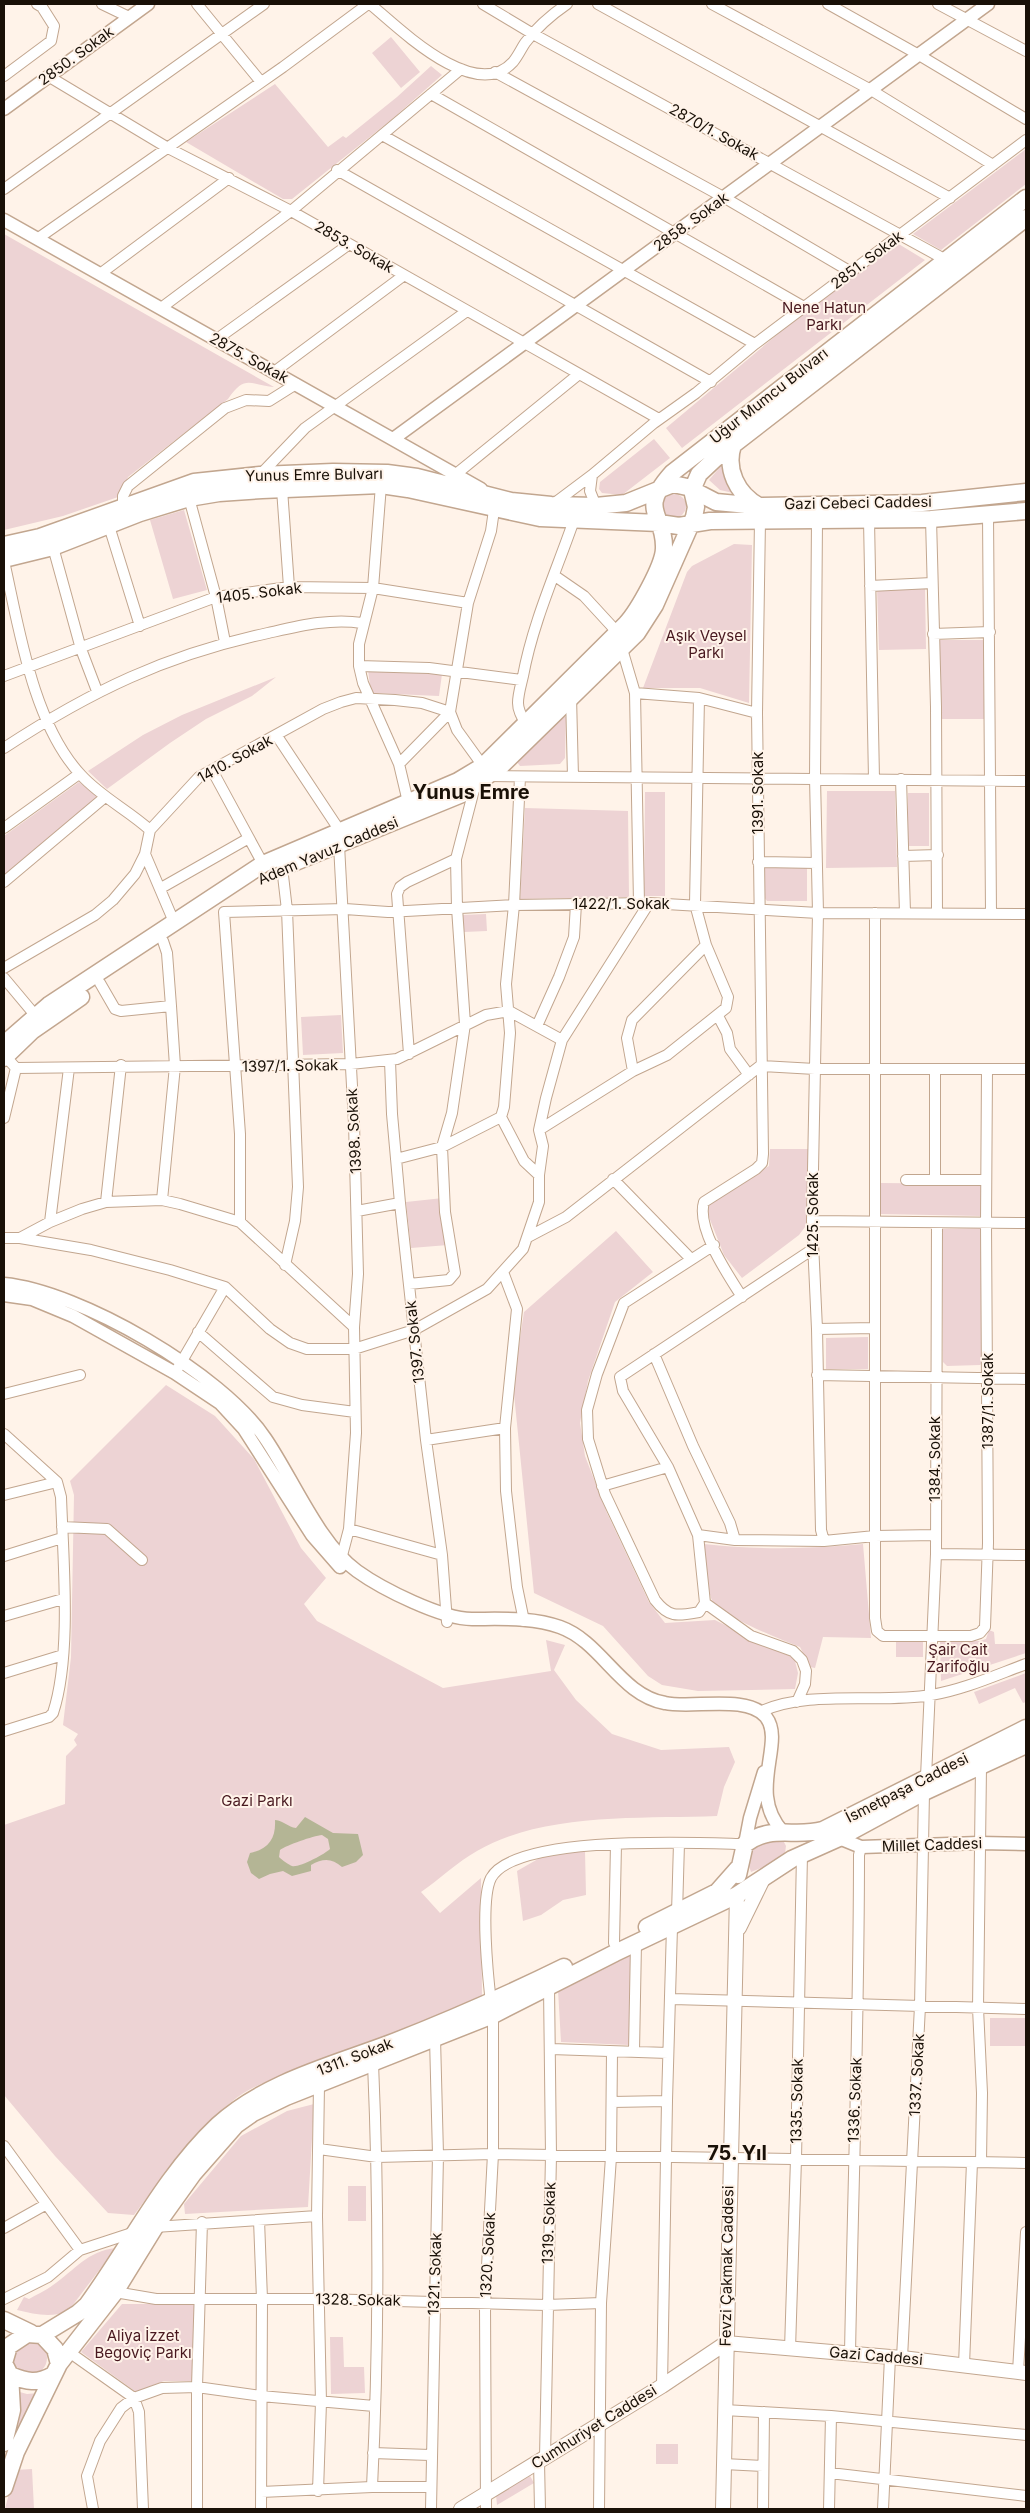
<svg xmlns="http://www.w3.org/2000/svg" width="1030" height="2513" viewBox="0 0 1030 2513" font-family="Inter,sans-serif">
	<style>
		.green { fill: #edd3d4 }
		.water { fill: #b4b595; fill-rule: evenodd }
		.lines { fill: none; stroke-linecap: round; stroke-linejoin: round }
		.minor-casing { stroke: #c2a68f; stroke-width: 12 }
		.tertiary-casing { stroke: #c2a68f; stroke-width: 15 }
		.secondary-casing { stroke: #c2a68f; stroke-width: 16 }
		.primary-casing { stroke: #c2a68f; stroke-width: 19 }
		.minor { stroke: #fff; stroke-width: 10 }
		.tertiary { stroke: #fff; stroke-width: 12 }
		.secondary { stroke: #fff; stroke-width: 14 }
		.primary { stroke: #fff; stroke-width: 16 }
		.labels { text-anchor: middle; stroke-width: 4; stroke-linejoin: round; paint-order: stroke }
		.street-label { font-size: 15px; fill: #191007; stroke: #fff3e9 }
		.park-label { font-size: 15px; fill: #48181f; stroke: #fff3e9 }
		.district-label { font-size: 20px; font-weight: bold; fill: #191007; stroke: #fff3e9 }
	</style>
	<rect width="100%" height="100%" fill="#fff3e9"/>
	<path class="green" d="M391,37L420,72L401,88L372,53Z
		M431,66L442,75L391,120L292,199H283L186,142L275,84L328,147L343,136L346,138L397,97Z
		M1026,149V184L941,250L913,234Z
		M4,234L274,387C248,384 245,375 228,399L128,477L121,496L63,516L4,530Z
		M897,243L925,260L682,448L666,428L816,302Z
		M654,439L670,458L622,495L602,493L599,489L600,482Z
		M721,466L733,493L720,490L709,480Z
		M662 506a12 12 0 1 1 24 0a12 12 0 1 1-24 0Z
		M184,510L207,590L173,599L150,520Z
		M734,544L752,545L749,703L700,688H643L687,572L692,566Z
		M925,587L926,649L879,650L877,588Z
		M937,640H987V719H938Z
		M368,670L442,674L439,696L371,693Z
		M276,677L252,696L206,719L170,743L107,789L88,771L143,735L182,715Z
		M563,716L566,717L565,758L560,764L520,766L517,762Z
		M79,782L98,797L4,876V836Z
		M827,791H895L897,867L826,868Z
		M645,792H665V896H644Z
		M908,793H929V846H908Z
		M525,808L628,811L629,897L520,899Z
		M762,864H807V901H767L762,894Z
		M486,914L487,931L464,932L462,915Z
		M341,1015L343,1053L303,1055L301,1017Z
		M770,1149H808V1218L805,1227L799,1235L742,1278L724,1255L705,1207L730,1188L769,1166Z
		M881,1183L982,1184L981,1216L880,1214Z
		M443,1198L448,1245L411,1248L406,1202Z
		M982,1228L984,1361L980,1365L947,1366L943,1362L942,1229Z
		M616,1231L653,1272L615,1302L588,1381L580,1423L585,1456L607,1513L649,1602L665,1623L715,1620L779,1652L794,1657L798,1673L795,1689L698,1691L662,1685L648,1676L603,1626L534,1593L513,1384L524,1312Z
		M868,1337V1369H826V1338Z
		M166,1385L215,1416L254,1459L301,1548L326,1578L304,1604L317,1621L443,1688L551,1671L546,1640L565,1645L554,1670L576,1700L612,1734L661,1750L729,1747L735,1762L724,1787L717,1816C642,1819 544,1812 477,1851C457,1862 440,1879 421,1892L440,1913L481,1878L482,1997C426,2020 370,2045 313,2066C281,2078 258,2080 230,2103C192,2134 163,2177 134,2215L108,2213L55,2156L4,2095V1825L65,1804L66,1756L77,1745L74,1740L78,1734L63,1725L71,1657L74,1495L70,1481Z
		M704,1544C757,1550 810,1549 863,1544L871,1638L823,1637L815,1668L810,1667L800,1647C782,1640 717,1615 711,1598C706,1582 706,1561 704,1544Z
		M989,1630L994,1632L995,1644H1026V1653L941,1681L940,1640L980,1641L986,1639Z
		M896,1642H923V1657H896Z
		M1026,1673V1702L1023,1703L1015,1688L979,1704L974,1692Z
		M771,1840H783L786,1846L785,1853L766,1866L751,1872L748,1863L751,1850Z
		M585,1851L586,1895L563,1900L541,1915L523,1921L517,1871L545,1855Z
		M631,1954L629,2045L561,2042L558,1990Z
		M990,2018H1026V2046H990Z
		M314,2104L308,2207L185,2214L184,2204L241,2136L287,2111Z
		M348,2186H366V2221H348Z
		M116,2248L69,2310C52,2319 35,2314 17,2310L24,2297L29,2299C37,2294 46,2291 53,2285C75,2270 87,2251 116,2248Z
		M122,2304H196L193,2381H164L136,2392L81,2352Z
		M330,2337H343L344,2367H364L365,2393L331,2394Z
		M13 2358a17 17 0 1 1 34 0a17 17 0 1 1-34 0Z
		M16,2391L27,2394L38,2393L19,2435L13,2433Z
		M656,2444H678V2464H656Z
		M32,2469L34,2509H5L15,2470Z
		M530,2476L534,2483L497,2505L496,2495Z"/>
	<path class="water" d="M305,1817L333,1833L358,1834L363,1855L356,1862L342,1867C332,1858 323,1858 311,1865V1871L292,1876L283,1871L270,1874L259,1879L251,1873L247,1862L250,1853C269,1849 276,1838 275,1820C284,1821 288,1827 296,1828ZM322,1835L328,1839L330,1849C325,1854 299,1868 292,1866C289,1865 282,1860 279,1857L280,1850C287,1845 313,1836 322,1835Z"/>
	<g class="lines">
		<g class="minor-casing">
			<path id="minor" d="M102,4L129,17
				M197,4L261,82
				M370,4C399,28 475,104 513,62C518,56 521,49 525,43C537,27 551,15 567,4
				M483,4L533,34L946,260
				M598,4L950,198
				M712,4L871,90L993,165
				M828,4L919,55L1026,119
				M938,4L1026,51
				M495,72L725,198L851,272
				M4,76L51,41L54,26L42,7L37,4
				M48,76L168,148L291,211L659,419
				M431,94L804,307
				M382,135L755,344
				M337,170L711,382
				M4,189L264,4
				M37,239L283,67L368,4
				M100,274L229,178
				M161,308L291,211L461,69
				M217,339L348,245
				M274,372L403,276
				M260,475L305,428L467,311
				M592,475L590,491L596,506
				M450,479L579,374
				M381,485L373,588L359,644V666L363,683L399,764L408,802
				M282,489L289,587
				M189,498L216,597L225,642
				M552,505L592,475L654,423L696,393L755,344L1026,140
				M123,507V496L128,486L225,408L246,400L269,401L296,384
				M988,515L991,913
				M931,519L936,707L937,913
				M817,520L815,778L818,913L812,1221L817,1329L821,1530L824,1541L875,1536L936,1535
				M869,520L874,779
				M109,526L140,626
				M53,547L81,649L97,691
				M4,561C19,628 33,724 81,775C101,797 128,810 150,830
				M555,576L584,596L618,633
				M870,586L932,583
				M933,634L990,632
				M622,649L635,693L639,903
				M359,666L429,668L522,680
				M4,676L216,597L289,587L373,588L468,603
				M635,693L699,698L757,713
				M571,696L573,777
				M526,724C522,717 518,711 518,703C518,694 521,685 523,676C533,622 556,572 574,520
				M277,736L340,831
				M4,748C91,691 166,655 268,633C299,626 330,618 362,623
				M483,766L457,730L450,712L468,603L491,531L494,510
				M212,770L263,864
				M489,776L1026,781
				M901,779L905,913
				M4,828L79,774
				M339,845L354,1123L358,1274L354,1327
				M145,854L174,922
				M903,856L938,855
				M758,862L817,863
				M282,867L287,910L298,1187L295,1221L285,1265
				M4,882L105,797
				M161,888L249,838
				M224,912L345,909L388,912L514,905L649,903L818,913L1026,914
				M224,912L240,1134V1222
				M875,913V1618L877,1631L883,1636H971L980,1633L985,1627L988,1543L986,1224L987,1069
				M4,968L95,915L113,900L135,874L145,854L150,830L199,777L323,709L341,702L356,698L395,700L422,703L450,712L399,764
				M4,978L35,1015
				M100,983L115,1009L121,1011L171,1006L167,953L163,941
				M718,1016L727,1033L730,1049L749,1075
				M537,1026L559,977L574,937L576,904
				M409,1054L397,894L400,887L407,882L456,859L475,786
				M5,1056L16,1068L351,1064L397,1059L486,1015L509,1011L562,1040
				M390,1061L392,1114L400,1203L426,1440L442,1555L447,1622
				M760,1066L815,1069H1026
				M935,1069V1180H986
				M633,1071L627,1038L632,1020L706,945
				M501,1117L504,1107L510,1033L506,984L514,905L520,777
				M4,1118L16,1068
				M539,1130L633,1071L667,1055L726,1008L728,997L706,945L695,904L699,698
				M396,1159L442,1147L501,1117L524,1161L539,1175
				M613,1179L691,1259
				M906,1180H935
				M162,1200L175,1066L171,1006
				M106,1202L121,1065
				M357,1211L400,1203
				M812,1221L1026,1223
				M50,1222L69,1068
				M528,1237L566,1217L760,1066
				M4,1238H20L50,1222L82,1209L106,1202L162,1200L180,1204L240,1222L354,1327L356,1433L349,1529L340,1563
				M20,1238L91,1250L170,1270L225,1287L270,1329L290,1343L307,1349H354L414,1330L487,1289L523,1249L539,1202V1175L543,1146L539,1130L546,1098L562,1040L649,903
				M503,1272L517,1309L505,1428L506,1491L517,1587L524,1621
				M409,1284L449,1280L455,1273L445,1212L442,1147L452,1113L465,1024L457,908L456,859
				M742,1297C728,1275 696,1228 704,1202L756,1169L762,1163L763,1154L757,713L760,520
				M817,1329L875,1328
				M198,1332L273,1397L302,1405L355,1412
				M654,1354L693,1446L730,1523L735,1540
				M175,1373L225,1287
				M817,1375L1026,1379
				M4,1394L80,1375
				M4,1434L57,1482L61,1497C63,1558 72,1656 53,1713L49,1717L4,1731
				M426,1440L505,1428
				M602,1486L668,1467
				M4,1495L57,1482
				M62,1527L107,1529L142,1560
				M349,1529L442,1555
				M698,1535L735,1540L824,1541
				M936,1554L1026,1555
				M4,1556L62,1538
				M705,1603L699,1612C677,1616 669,1618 655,1600L605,1494L588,1439L587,1410L597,1374L624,1303L714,1245
				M4,1616L63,1599
				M4,1673L63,1655
				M797,1702L805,1684L806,1671L802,1660L793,1651L751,1636L705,1603L698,1535L668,1467L623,1391L620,1377L813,1249
				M760,1712C808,1689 879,1704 931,1695C963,1690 996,1675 1026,1664
				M981,1767L978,2008L982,2093L981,2162
				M926,1777L936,1554L937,1223
				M677,1913L679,1843
				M614,1943L616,1844
				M672,1999L1026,2009
				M491,2003C488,1977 480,1900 491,1878C515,1834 697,1843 745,1844
				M551,2049L668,2053
				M634,2051L636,1943
				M612,2102L667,2101
				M4,2146L80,2250L48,2277L4,2299
				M319,2149L377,2157L493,2154L1026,2163
				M259,2220L262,2299L261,2509
				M155,2227L317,2216
				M4,2228L45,2205
				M80,2250L135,2232
				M115,2292L156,2299H320L547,2305L601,2303
				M790,2349L796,2159L802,1854
				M69,2352L134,2398L139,2412L143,2509
				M850,2354C853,2188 859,2021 859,1855L861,1847
				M902,2358L920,2006L924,1792
				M964,2365L972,2162
				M1018,2372L1026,2232
				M662,2386L667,2101L672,1927
				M724,2410L831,2416L1026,2435
				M373,2453L430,2455
				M545,2458L551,2155L549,1987
				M539,2462L540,2509
				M724,2464L763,2466
				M830,2473L1026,2496
				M372,2487C379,2346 379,2204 373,2063
				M318,2491L321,2402L317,2216L319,2085
				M261,2492L372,2487H431
				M93,2509L87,2476L100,2441L121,2408L134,2398L162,2388L197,2387L261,2396L374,2406
				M197,2509V2387L202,2222
				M431,2509L438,2155L435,2038
				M486,2509L485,2304L493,2154V2015
				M599,2509L601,2303L611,2157L612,2052
				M763,2509L764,2412
				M829,2509L831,2416
				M883,2509L890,2357"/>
		</g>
		<g class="tertiary-casing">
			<path id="tertiary" d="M4,109L148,4
				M4,220L481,489
				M393,439C592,294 790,149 988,4
				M4,1284C80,1291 222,1374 265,1438C292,1477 319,1544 357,1571C382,1589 442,1619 472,1619C501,1619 533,1617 560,1627C602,1642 620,1695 665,1703C692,1709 747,1694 766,1717C786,1743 746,1792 783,1832
				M4,1295L32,1299L73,1316L175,1373L220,1403L244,1429L312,1535L340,1567
				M839,1838L861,1847L979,1843L1026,1844
				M745,1844L750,1818L764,1772"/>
		</g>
		<g class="secondary-casing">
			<path id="secondary" d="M739,1928L763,1879
				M726,2343L902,2358L1026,2373
				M461,2509L662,2386L726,2343
				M723,2509L737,1895"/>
		</g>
		<g class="primary-casing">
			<path id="primary" d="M733,445C725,469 737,494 759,506
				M692,490L699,474L715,459L1026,218
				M4,545L40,537L194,482L260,475L333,472L387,473L417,477L511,501L551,505L596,506L626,503L673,484L687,487L716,502L759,506L922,503L1026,492
				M4,559L53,547L140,513L189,498L219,493L262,490L381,485L408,489L540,518L659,523L679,526L710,521L931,519L1026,511
				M293,863L462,794L502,765L637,633L655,605L694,517L696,507L692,490
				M4,1044L49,1005L263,864L458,781L483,766L626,624C638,611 664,565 664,548C665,512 637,512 672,473L1026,198
				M4,1058L32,1031L81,997
				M738,1875L745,1844C772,1824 794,1838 823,1830L1026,1728
				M647,1927L717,1892L740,1866
				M4,2320L31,2333
				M42,2335L78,2313L87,2305C130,2246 164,2176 218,2125C265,2082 333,2065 391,2043C450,2020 507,1995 564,1967
				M53,2375C37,2384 27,2382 10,2375L4,2363L9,2346L27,2334L42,2335L55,2349L59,2364
				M4,2443L12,2410L10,2375
				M4,2488L16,2452L59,2364L115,2292L155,2227L193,2174L236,2125L253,2113L286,2097L493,2015L615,1953L737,1895L792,1859L839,1838L924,1792L1026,1745"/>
		</g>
		<use href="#minor" class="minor"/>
		<use href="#tertiary" class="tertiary"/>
		<use href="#secondary" class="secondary"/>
		<use href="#primary" class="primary"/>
	</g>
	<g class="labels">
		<g class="street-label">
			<text transform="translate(76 56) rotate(-36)" y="5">2850. Sokak</text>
			<text transform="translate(714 132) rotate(29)" y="5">2870/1. Sokak</text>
			<text transform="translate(691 222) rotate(-36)" y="5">2858. Sokak</text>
			<text transform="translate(354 247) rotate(30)" y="5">2853. Sokak</text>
			<text transform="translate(867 260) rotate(-37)" y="5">2851. Sokak</text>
			<text transform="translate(249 358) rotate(29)" y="5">2875. Sokak</text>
			<text transform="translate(769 396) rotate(-38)" y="5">Uğur Mumcu Bulvarı</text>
			<text transform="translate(314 475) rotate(-1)" y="5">Yunus Emre Bulvarı</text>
			<text transform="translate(858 503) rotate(-1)" y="5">Gazi Cebeci Caddesi</text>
			<text transform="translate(259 593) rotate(-7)" y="5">1405. Sokak</text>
			<text transform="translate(235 759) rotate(-29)" y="5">1410. Sokak</text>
			<text transform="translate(758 793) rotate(-90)" y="5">1391. Sokak</text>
			<text transform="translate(328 851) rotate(-23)" y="5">Adem Yavuz Caddesi</text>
			<text x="621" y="909">1422/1. Sokak</text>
			<text transform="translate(290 1066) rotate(-1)" y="5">1397/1. Sokak</text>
			<text transform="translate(354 1131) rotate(-93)" y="5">1398. Sokak</text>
			<text transform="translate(813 1215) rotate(-90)" y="5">1425. Sokak</text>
			<text transform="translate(415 1342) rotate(-96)" y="5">1397. Sokak</text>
			<text transform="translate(988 1401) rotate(-90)" y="5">1387/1. Sokak</text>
			<text transform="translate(935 1459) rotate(-90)" y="5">1384. Sokak</text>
			<text transform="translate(907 1788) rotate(-27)" y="5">İsmetpaşa Caddesi</text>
			<text transform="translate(932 1845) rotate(-2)" y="5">Millet Caddesi</text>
			<text transform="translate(355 2057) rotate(-21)" y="5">1311. Sokak</text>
			<text transform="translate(917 2075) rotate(-87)" y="5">1337. Sokak</text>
			<text transform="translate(855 2100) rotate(-88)" y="5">1336. Sokak</text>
			<text transform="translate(797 2101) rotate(-89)" y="5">1335. Sokak</text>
			<text transform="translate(549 2223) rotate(-88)" y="5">1319. Sokak</text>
			<text transform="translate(488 2255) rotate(-87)" y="5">1320. Sokak</text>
			<text transform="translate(727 2266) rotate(-89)" y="5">Fevzi Çakmak Caddesi</text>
			<text transform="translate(435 2274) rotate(-88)" y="5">1321. Sokak</text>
			<text transform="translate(358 2300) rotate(1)" y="5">1328. Sokak</text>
			<text transform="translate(876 2356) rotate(5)" y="5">Gazi Caddesi</text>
			<text transform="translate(594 2427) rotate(-32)" y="5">Cumhuriyet Caddesi</text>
		</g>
		<g class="park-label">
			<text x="824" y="313">Nene Hatun<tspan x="824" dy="17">Parkı</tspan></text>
			<text x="706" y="641">Aşık Veysel<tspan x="706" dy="17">Parkı</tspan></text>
			<text x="958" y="1655">Şair Cait<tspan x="958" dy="17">Zarifoğlu</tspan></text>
			<text x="257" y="1806">Gazi Parkı</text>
			<text x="143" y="2341">Aliya İzzet<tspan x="143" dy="17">Begoviç Parkı</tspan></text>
		</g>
		<g class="district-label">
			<text x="471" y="799">Yunus Emre</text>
			<text x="737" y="2160">75. Yıl</text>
		</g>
	</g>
	<rect width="1030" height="2513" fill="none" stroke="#191007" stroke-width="10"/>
</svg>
